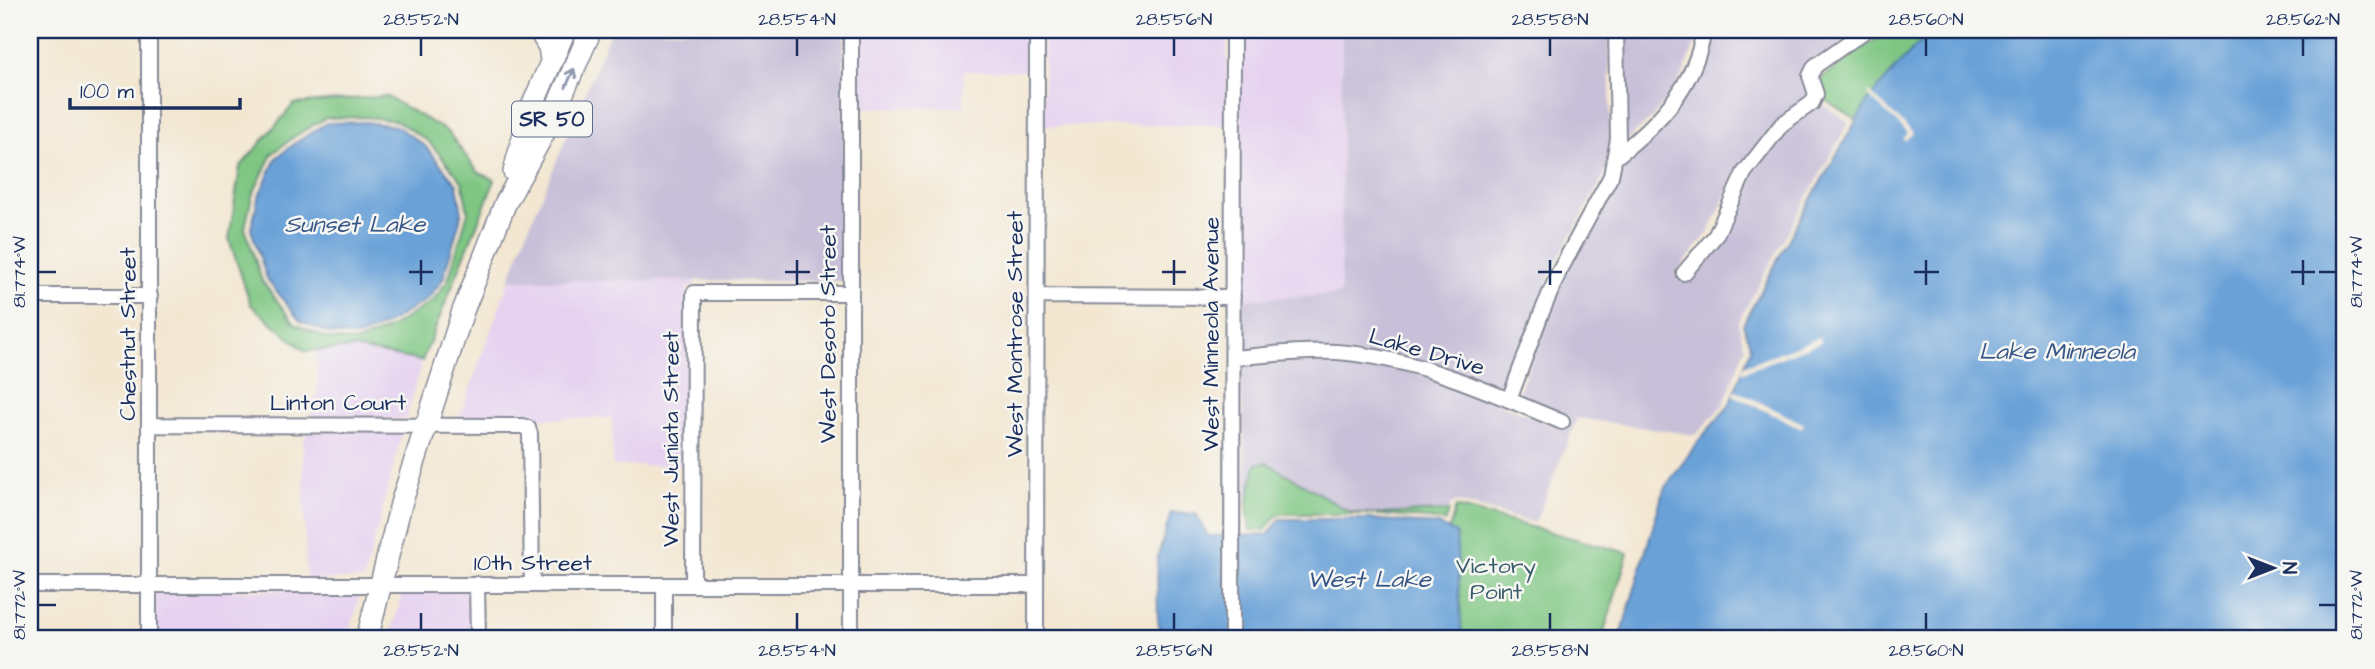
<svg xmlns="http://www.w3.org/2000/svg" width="2375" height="669" viewBox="0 0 2375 669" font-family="'Architects Daughter',sans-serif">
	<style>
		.built { fill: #e6d2f0 }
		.industrial { fill: #c8bfd8 }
		.green { fill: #7ec682; stroke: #4c7a70; stroke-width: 2; fill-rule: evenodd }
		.water { fill: #6aa2d8; stroke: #42689b; stroke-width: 2 }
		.pier { fill: #f3e7d2 }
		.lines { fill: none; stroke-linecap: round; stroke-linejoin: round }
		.minor-casing { stroke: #878b98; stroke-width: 18 }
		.highway-casing { stroke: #878b98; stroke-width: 24 }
		.minor { stroke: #fff; stroke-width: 14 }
		.highway { stroke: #fff; stroke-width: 21 }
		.oneway { stroke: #8d97ae }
		.ticks { fill: none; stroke: #1b2f5e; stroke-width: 2.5 }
		.labels { text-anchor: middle; stroke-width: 5; stroke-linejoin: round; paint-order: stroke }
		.shield { fill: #f6f6f2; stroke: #5d6b8a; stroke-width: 2 }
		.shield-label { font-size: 21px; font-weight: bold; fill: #1b2f5e }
		.street-label { font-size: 23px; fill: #1b2f5e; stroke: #f6f6f2 }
		.park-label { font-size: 23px; fill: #395c69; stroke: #f6f6f2 }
		.water-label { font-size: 24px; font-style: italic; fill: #375789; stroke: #f6f6f2 }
		.neatline { fill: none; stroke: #1b2f5e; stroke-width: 2.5 }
		.ticks-label { font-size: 18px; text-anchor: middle; fill: #1b2f5e }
	</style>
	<rect width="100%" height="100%" fill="#f6f6f2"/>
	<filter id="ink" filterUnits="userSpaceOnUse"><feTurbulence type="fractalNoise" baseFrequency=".0143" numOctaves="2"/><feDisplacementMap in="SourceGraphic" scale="14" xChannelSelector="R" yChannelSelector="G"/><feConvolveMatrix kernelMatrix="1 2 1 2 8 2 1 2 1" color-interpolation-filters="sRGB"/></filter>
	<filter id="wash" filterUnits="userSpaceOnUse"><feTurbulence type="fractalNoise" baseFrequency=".00686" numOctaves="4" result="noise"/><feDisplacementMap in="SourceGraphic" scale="28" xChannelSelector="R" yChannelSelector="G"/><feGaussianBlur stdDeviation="1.57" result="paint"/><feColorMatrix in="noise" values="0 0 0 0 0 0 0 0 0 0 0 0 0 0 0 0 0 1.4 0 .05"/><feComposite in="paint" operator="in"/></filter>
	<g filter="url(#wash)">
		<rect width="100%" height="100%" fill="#f3e7d2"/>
		<path class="built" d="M860,30H1031V71H964V107L859,108Z
			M1044,30H1227V125L1044,126Z
			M1240,30H1342L1341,294L1240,300Z
			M509,280H694V287H687L686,465L613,466L612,418L459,419Z
			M353,348L422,361L406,419H310L318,390L316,351Z
			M403,430L364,579L306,580L303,444L307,431Z
			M361,590L348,639H156L155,591Z
			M404,590L470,591L471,639H389Z"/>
		<path class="industrial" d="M611,30H844V281L509,280L527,232Z
			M1342,30H1609L1611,139L1605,174L1552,270L1505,392L1401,357L1240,352V300L1341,294Z
			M1622,30H1698L1695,44L1683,75L1655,115L1624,143Z
			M1711,30H1856L1804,77L1809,94L1807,99L1739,169L1709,232L1675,274L1686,281L1721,238L1750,176L1787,128L1819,102L1849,122L1738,322L1745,348L1724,404L1696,435L1577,418L1535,523L1458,502L1451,504L1449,511L1376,514L1350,512L1266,462L1256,465L1247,503L1240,363L1313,357L1366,361L1398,368L1443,381L1565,430L1570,419L1517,397L1547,316L1565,274L1587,230L1610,193L1622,161L1652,137L1682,101L1703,62Z"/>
		<path class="green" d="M1893,30H1939C1906,60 1879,81 1857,120L1816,94L1812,85L1863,47Z
			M386,96L448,132L478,172L495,180L422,361L353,348L305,351L251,305L229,239L240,167L294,104ZM366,117L397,121L429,142L462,181L468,212L448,280L433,301L388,329L358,342L329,339L295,324L262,281L245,228L252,196L272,154L295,136L326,118Z
			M1266,462L1350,512L1376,514L1449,511L1445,522L1438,520L1371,514H1280L1275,517L1265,530H1250L1247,505L1256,464Z
			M1456,507L1628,553L1602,639H1415Z"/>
		<path class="water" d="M1943,30H2345V639H1620L1664,489L1700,439L1729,406L1751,348L1743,324L1804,211L1870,97L1916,46Z
			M366,122L396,126L424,145L457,184L462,213L443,279L428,299L385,325L359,337L331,334L300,321L267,279L251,229L258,198L276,158L298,141L327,123Z
			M1171,513L1196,514L1208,536L1268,535L1280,519H1371L1438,525L1456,533L1462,639H1163L1158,624L1157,559Z"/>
		<path class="pier" d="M1869,92L1913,133L1905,141L1903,139L1908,133L1867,95Z
			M1820,337L1821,342L1741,373L1744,366Z
			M1735,390L1804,424L1801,428L1733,395Z"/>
	</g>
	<g filter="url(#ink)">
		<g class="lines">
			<g class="minor-casing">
				<path id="minor" d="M149,30V639
					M851,30V639
					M1616,157C1659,123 1695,86 1704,30
					M1684,273L1716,235L1744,173L1782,124L1812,103L1816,94L1810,76L1815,66L1866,30
					M30,296H150
					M1037,296L1233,297
					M1233,358C1267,355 1302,350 1336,352C1415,357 1490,392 1562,422
					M1509,400L1541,314L1559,272L1611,176L1618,139L1616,30
					M149,425L522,426L528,428L530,434L532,584
					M477,584L478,639
					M30,585H1036
					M693,585L694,293H850
					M664,639V585
					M1036,639L1037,30
					M1232,639L1233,30"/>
			</g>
			<g class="highway-casing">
				<path id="highway" d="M539,30L549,47L551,60
					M514,172L530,111L565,30
					M367,639L401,504L463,311L505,204L551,120L591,30"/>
			</g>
			<use href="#minor" class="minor"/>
			<use href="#highway" class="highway"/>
		</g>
		<defs><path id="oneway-shaft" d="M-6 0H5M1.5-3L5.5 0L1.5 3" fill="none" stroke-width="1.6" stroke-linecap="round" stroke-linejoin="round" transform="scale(1.75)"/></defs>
		<use class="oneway" href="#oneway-shaft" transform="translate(570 78) rotate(-66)"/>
	</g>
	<path class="ticks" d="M421,38V56M797,38V56M1174,38V56M1550,38V56M1926,38V56M2303,38V56M421,260V285M797,260V285M1174,260V285M1550,260V285M1926,260V285M2303,260V285M38,272H56M409,272H433M785,272H810M1162,272H1186M1538,272H1562M1914,272H1939M2291,272H2315M2319,272H2336M38,605H56M2319,605H2336M421,613V630M797,613V630M1174,613V630M1550,613V630M1926,613V630"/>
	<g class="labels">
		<rect class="shield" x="512" y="101.5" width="80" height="35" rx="5"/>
		<g class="shield-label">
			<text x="552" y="126">SR 50</text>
		</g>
		<g class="street-label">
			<text transform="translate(127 334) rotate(-90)" y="8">Chestnut Street</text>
			<text transform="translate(827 334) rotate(-90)" y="8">West Desoto Street</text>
			<text transform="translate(1014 334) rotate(-90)" y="8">West Montrose Street</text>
			<text transform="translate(1210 334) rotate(-90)" y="8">West Minneola Avenue</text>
			<text transform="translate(1427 351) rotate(16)" y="8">Lake Drive</text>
			<text x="338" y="410">Linton Court</text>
			<text transform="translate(670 439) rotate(-90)" y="8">West Juniata Street</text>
			<text x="533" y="570">10th Street</text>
		</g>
		<g class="park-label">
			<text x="1496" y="573">Victory<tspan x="1496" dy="26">Point</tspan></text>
		</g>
		<g class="water-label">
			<text x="355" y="232">Sunset Lake</text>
			<text x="2057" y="359">Lake Minneola</text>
			<text x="1369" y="587">West Lake</text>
		</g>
	</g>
	<rect width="2375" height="669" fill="none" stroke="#f6f6f2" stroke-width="77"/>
	<g transform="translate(2273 568) rotate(90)" stroke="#f6f6f2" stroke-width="5" paint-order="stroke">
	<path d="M0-5L12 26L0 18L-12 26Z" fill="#1b2f5e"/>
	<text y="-10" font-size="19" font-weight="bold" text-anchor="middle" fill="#1b2f5e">N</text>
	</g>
	<path d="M70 98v10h170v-10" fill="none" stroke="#1b2f5e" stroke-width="3.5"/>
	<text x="80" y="98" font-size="21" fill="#1b2f5e" stroke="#f6f6f2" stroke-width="5" paint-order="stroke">100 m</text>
	<rect x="38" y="38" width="2298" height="592" class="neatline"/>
	<g class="ticks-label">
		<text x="421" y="25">28.552°N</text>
		<text x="797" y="25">28.554°N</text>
		<text x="1174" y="25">28.556°N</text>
		<text x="1550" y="25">28.558°N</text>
		<text x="1926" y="25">28.560°N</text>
		<text x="2303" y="25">28.562°N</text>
		<text transform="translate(2356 272) rotate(-90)" y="6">81.774°W</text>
		<text transform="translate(19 272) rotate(-90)" y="6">81.774°W</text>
		<text transform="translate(2356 605) rotate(-90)" y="6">81.772°W</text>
		<text transform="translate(19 605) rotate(-90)" y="6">81.772°W</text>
		<text x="421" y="656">28.552°N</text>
		<text x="797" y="656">28.554°N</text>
		<text x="1174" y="656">28.556°N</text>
		<text x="1550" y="656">28.558°N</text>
		<text x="1926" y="656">28.560°N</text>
	</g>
</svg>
